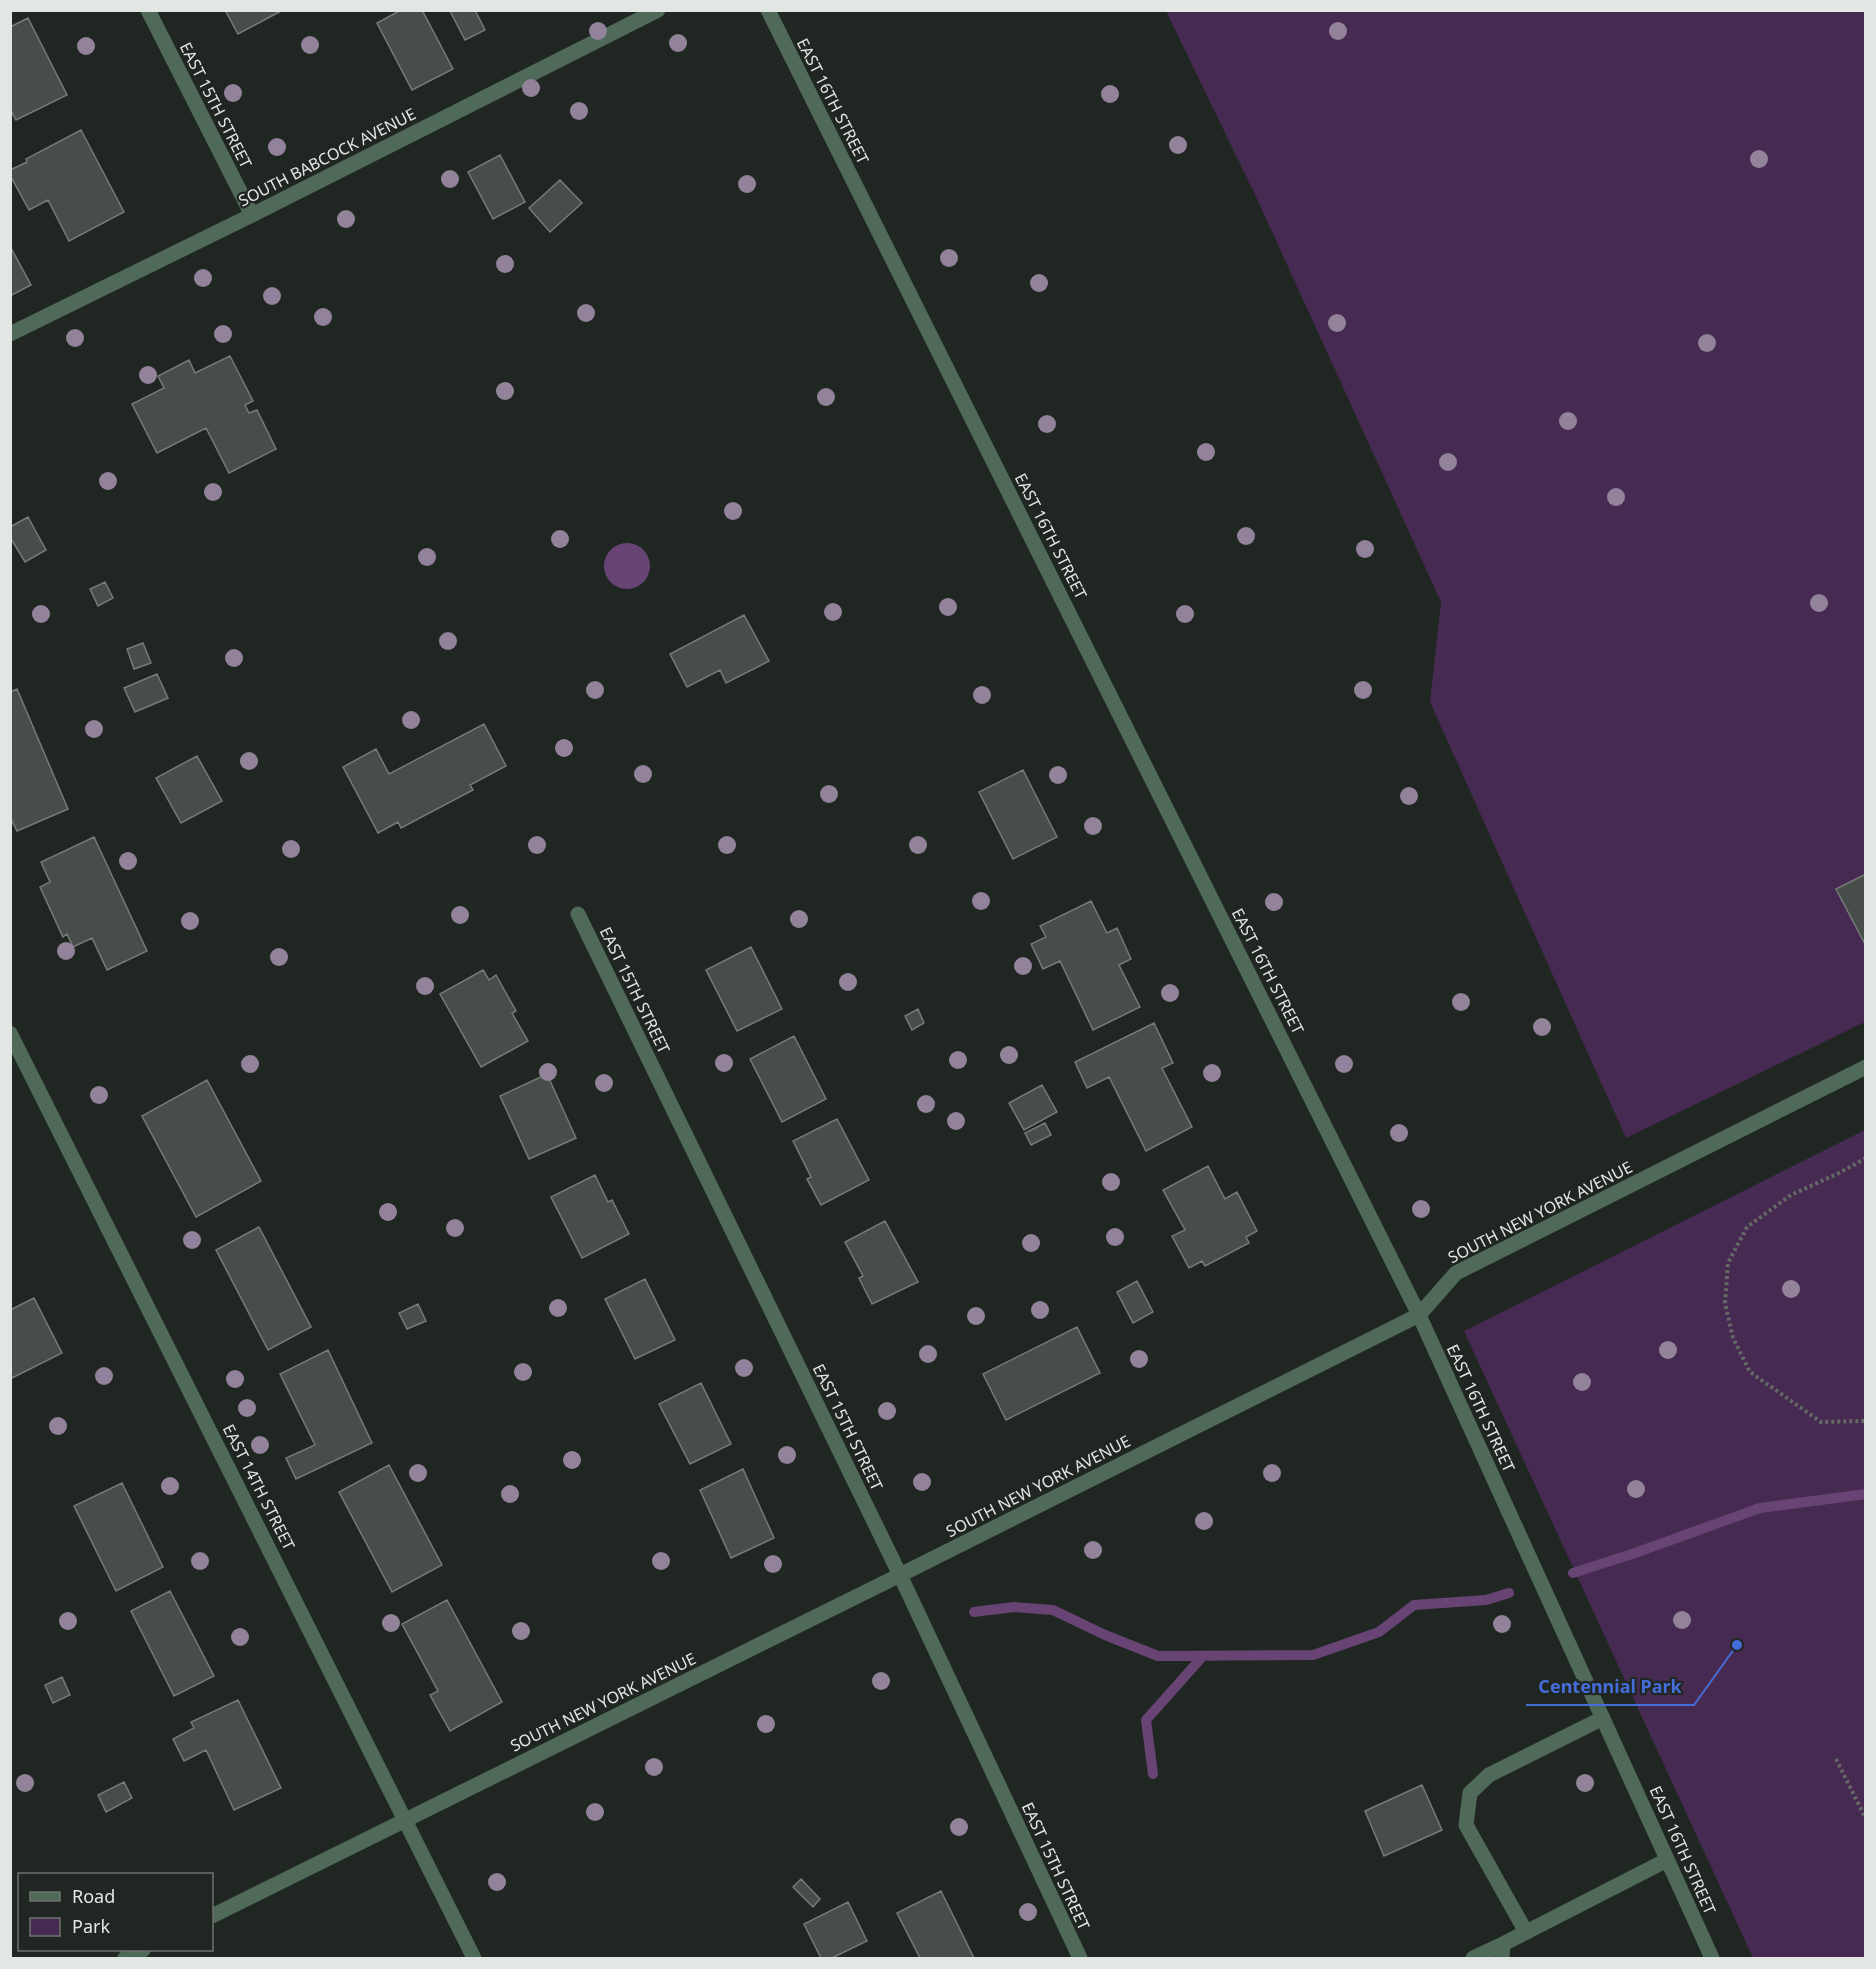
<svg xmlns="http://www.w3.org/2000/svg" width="1876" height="1969" viewBox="0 0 1876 1969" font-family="'Noto Sans',sans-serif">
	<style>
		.green { fill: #472a51 }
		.water { fill: #674474 }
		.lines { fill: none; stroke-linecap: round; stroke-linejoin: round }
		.stream { stroke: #674474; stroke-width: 10 }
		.building { fill: #474e49; stroke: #757c78; stroke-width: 1.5 }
		.path { stroke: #646965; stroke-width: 4; stroke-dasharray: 3 3; stroke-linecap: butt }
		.minor { stroke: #506a5a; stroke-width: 15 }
		.tree { fill: #92839a }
		.labels { text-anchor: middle; stroke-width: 4.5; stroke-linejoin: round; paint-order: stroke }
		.street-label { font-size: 16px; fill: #e3e7e4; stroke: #202622 }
		.leader { fill: none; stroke: #456dda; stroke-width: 2 }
		.callout-dot { fill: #456dda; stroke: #202622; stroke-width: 2 }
		.callout-label { font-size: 18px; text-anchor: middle; font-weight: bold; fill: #456dda; stroke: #202622; stroke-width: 4.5; stroke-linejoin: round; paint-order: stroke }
	</style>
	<rect width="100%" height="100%" fill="#202622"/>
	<path class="green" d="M1166,11H1865V1022L1626,1138L1430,702L1441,602L1258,201Z
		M1865,1130V1958H1753L1464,1331Z"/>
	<path class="water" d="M604 566a23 23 0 1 1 46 0a23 23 0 1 1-46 0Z"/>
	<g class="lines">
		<path class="stream" d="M1573,1573L1635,1553L1760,1508L1866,1494
			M974,1612L1014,1607L1053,1610L1105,1635L1158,1656L1313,1655L1379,1632L1414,1605L1486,1600L1509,1593
			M1153,1774L1146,1720L1203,1656"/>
	</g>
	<path class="building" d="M225,10H283L238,34Z
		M401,10H422L453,69L412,90L377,23Z
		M475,10L485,30L465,40L450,11Z
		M28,18L67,95L16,120L10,109V27Z
		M81,130L124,212L69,241L48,200L29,210L10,175V170L27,162L26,159Z
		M500,155L525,202L493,219L468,172Z
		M560,180L582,203L550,232L529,208Z
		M10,246L31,285L10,296Z
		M230,356L253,401L245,405L249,413L257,410L276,449L229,473L206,428L157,453L132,404L164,388L158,376L189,360L195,373Z
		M28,517L46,550L25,562L10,537V527Z
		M105,582L113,598L98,606L90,589Z
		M744,615L769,661L726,683L720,670L687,687L670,654Z
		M143,643L151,663L134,669L127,649Z
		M157,674L168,698L135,712L124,688Z
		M17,689L68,809L17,831L10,817V692Z
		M484,724L506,766L470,785L473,790L401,828L398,822L378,833L343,767L376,749L389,774Z
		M197,756L222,801L181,823L156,778Z
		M1023,770L1057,837L1013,859L979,792Z
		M94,837L147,951L107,970L92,938L73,947L67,934L63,937L40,887L50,882L41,862Z
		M1866,874V946L1836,889Z
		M1091,901L1107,933L1117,928L1131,959L1119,965L1140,1007L1093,1030L1060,961L1043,969L1031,944L1046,937L1040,926Z
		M751,947L782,1009L737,1031L706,970Z
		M483,970L489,980L496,975L516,1011L512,1013L528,1041L481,1067L440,994Z
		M918,1009L924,1023L912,1030L905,1016Z
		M1154,1023L1173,1063L1162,1068L1192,1127L1146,1151L1109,1077L1087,1088L1075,1062Z
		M794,1036L826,1099L782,1122L750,1059Z
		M547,1074L576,1138L529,1159L500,1096Z
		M207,1080L261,1181L196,1217L142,1116Z
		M1042,1085L1057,1112L1024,1130L1009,1103Z
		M837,1119L869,1180L821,1205L807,1179L811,1177L793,1141Z
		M1045,1123L1051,1135L1031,1145L1025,1133Z
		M1208,1166L1225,1199L1237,1192L1257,1231L1246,1237L1249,1243L1205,1266L1202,1261L1189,1268L1172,1236L1185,1230L1163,1190Z
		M595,1175L608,1202L612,1200L629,1234L582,1258L551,1197Z
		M885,1221L918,1282L872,1304L859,1278L863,1276L845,1242Z
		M259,1227L311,1327L268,1350L216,1250Z
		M645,1279L675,1340L635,1359L605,1299Z
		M1137,1281L1153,1312L1133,1323L1117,1292Z
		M34,1298L62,1353L10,1379V1310Z
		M418,1304L426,1321L407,1329L399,1313Z
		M1077,1327L1100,1373L1006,1420L983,1374Z
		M328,1350L372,1443L296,1479L286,1458L315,1445L280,1374Z
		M701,1383L731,1444L690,1464L659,1404Z
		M389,1465L442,1565L392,1592L339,1492Z
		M743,1469L774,1538L731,1558L700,1490Z
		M122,1483L163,1567L116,1591L74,1506Z
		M170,1591L214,1676L174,1696L131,1611Z
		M447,1600L502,1702L450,1731L430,1695L438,1691L402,1624Z
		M62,1677L70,1695L53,1703L45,1685Z
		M238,1700L281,1788L234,1810L206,1750L184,1761L173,1739L194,1728L191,1722Z
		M124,1782L132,1798L106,1812L98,1795Z
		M1422,1785L1442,1830L1384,1856L1365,1811Z
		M801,1879L820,1899L813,1907L793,1887Z
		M941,1891L974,1958H920L897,1913Z
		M848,1902L867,1941L832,1958H821L804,1924Z"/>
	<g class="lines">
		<path class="path" d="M1866,1158L1839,1173L1791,1195L1747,1227L1728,1263L1725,1303L1733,1338L1750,1372L1821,1422L1866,1421
			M1836,1759L1866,1819"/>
		<path class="minor" d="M148,10L252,215
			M768,10L1419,1315L1712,1958
			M10,334L252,215L658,10
			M578,914L900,1575L1080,1958
			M10,1033L474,1958
			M212,1916L900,1575L1419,1315L1456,1273L1866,1067
			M1526,1932L1466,1825L1470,1793L1489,1775L1603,1718
			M125,1958L143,1950
			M1473,1958L1503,1944
			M1502,1958L1503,1944L1667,1860"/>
	</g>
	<g class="tree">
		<circle cx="598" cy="31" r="9"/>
		<circle cx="1338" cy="31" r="9"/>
		<circle cx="678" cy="43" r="9"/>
		<circle cx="310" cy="45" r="9"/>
		<circle cx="86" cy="46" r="9"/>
		<circle cx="531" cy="88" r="9"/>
		<circle cx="233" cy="93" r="9"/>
		<circle cx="1110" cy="94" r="9"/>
		<circle cx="579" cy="111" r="9"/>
		<circle cx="1178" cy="145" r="9"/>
		<circle cx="277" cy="147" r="9"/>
		<circle cx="1759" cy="159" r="9"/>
		<circle cx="450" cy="179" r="9"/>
		<circle cx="747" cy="184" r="9"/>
		<circle cx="346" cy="219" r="9"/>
		<circle cx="949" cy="258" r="9"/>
		<circle cx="505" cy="264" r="9"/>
		<circle cx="203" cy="278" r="9"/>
		<circle cx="1039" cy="283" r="9"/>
		<circle cx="272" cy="296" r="9"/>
		<circle cx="586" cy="313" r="9"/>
		<circle cx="323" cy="317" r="9"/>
		<circle cx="1337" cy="323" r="9"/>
		<circle cx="223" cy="334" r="9"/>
		<circle cx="75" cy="338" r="9"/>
		<circle cx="1707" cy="343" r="9"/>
		<circle cx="148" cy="375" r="9"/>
		<circle cx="505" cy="391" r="9"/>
		<circle cx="826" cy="397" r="9"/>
		<circle cx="1568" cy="421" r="9"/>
		<circle cx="1047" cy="424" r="9"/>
		<circle cx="1206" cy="452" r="9"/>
		<circle cx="1448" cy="462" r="9"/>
		<circle cx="108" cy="481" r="9"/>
		<circle cx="213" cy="492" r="9"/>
		<circle cx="1616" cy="497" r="9"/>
		<circle cx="733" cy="511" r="9"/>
		<circle cx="1246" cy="536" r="9"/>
		<circle cx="560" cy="539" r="9"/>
		<circle cx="1365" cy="549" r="9"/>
		<circle cx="427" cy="557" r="9"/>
		<circle cx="1819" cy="603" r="9"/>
		<circle cx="948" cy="607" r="9"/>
		<circle cx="833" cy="612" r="9"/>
		<circle cx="41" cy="614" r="9"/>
		<circle cx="1185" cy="614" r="9"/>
		<circle cx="448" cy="641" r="9"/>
		<circle cx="234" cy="658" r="9"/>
		<circle cx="595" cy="690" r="9"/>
		<circle cx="1363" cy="690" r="9"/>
		<circle cx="982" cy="695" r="9"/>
		<circle cx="411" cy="720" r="9"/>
		<circle cx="94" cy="729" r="9"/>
		<circle cx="564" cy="748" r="9"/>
		<circle cx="249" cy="761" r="9"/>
		<circle cx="643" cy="774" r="9"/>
		<circle cx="1058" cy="775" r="9"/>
		<circle cx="829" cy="794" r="9"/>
		<circle cx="1409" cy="796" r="9"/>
		<circle cx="1093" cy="826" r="9"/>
		<circle cx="537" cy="845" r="9"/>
		<circle cx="727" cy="845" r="9"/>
		<circle cx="918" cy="845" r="9"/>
		<circle cx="291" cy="849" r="9"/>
		<circle cx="128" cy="861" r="9"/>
		<circle cx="981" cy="901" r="9"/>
		<circle cx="1274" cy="902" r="9"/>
		<circle cx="460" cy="915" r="9"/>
		<circle cx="799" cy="919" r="9"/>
		<circle cx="190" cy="921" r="9"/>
		<circle cx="66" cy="951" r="9"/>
		<circle cx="279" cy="957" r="9"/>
		<circle cx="1023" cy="966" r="9"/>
		<circle cx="848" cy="982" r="9"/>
		<circle cx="425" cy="986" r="9"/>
		<circle cx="1170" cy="993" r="9"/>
		<circle cx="1461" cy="1002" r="9"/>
		<circle cx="1542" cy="1027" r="9"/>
		<circle cx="1009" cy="1055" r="9"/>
		<circle cx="958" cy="1060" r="9"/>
		<circle cx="724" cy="1063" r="9"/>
		<circle cx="250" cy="1064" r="9"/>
		<circle cx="1344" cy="1064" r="9"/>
		<circle cx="548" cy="1072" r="9"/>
		<circle cx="1212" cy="1073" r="9"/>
		<circle cx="604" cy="1083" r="9"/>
		<circle cx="99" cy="1095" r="9"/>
		<circle cx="926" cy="1104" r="9"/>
		<circle cx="956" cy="1121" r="9"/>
		<circle cx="1399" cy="1133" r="9"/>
		<circle cx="1111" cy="1182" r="9"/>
		<circle cx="1421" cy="1209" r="9"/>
		<circle cx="388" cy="1212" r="9"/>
		<circle cx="455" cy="1228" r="9"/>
		<circle cx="1115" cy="1237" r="9"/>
		<circle cx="192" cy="1240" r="9"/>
		<circle cx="1031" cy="1243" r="9"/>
		<circle cx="1791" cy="1289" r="9"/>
		<circle cx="558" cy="1308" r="9"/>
		<circle cx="1040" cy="1310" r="9"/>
		<circle cx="976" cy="1316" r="9"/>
		<circle cx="1668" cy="1350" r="9"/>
		<circle cx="928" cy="1354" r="9"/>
		<circle cx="1139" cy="1359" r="9"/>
		<circle cx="744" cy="1368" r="9"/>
		<circle cx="523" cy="1372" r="9"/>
		<circle cx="104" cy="1376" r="9"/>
		<circle cx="235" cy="1379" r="9"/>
		<circle cx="1582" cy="1382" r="9"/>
		<circle cx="247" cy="1408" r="9"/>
		<circle cx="887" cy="1411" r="9"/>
		<circle cx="58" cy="1426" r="9"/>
		<circle cx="260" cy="1445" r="9"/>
		<circle cx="787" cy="1455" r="9"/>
		<circle cx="572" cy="1460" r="9"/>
		<circle cx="418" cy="1473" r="9"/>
		<circle cx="1272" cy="1473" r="9"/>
		<circle cx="922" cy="1482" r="9"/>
		<circle cx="170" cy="1486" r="9"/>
		<circle cx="1636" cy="1489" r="9"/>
		<circle cx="510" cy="1494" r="9"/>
		<circle cx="1204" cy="1521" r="9"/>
		<circle cx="1093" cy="1550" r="9"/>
		<circle cx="200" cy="1561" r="9"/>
		<circle cx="661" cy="1561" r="9"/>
		<circle cx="773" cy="1564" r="9"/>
		<circle cx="1682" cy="1620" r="9"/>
		<circle cx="68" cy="1621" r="9"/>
		<circle cx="391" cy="1623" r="9"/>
		<circle cx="1502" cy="1624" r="9"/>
		<circle cx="521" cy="1631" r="9"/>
		<circle cx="240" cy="1637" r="9"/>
		<circle cx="881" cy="1681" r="9"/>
		<circle cx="766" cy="1724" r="9"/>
		<circle cx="654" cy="1767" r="9"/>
		<circle cx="25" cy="1783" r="9"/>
		<circle cx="1585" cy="1783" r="9"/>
		<circle cx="595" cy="1812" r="9"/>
		<circle cx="959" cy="1827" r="9"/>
		<circle cx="497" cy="1882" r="9"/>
		<circle cx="1028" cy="1912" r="9"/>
	</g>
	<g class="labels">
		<g class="street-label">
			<text transform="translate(833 101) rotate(63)" y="6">EAST 16TH STREET</text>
			<text transform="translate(216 105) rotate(63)" y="6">EAST 15TH STREET</text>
			<text transform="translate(327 157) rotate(-27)" y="6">SOUTH BABCOCK AVENUE</text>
			<text transform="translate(1051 536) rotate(63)" y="6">EAST 16TH STREET</text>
			<text transform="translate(1268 971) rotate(63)" y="6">EAST 16TH STREET</text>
			<text transform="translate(635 990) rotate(64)" y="6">EAST 15TH STREET</text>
			<text transform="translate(1540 1212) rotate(-27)" y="6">SOUTH NEW YORK AVENUE</text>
			<text transform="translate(1481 1408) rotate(65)" y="6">EAST 16TH STREET</text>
			<text transform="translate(848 1427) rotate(64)" y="6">EAST 15TH STREET</text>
			<text transform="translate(1038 1486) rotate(-27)" y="6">SOUTH NEW YORK AVENUE</text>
			<text transform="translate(259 1487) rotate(63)" y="6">EAST 14TH STREET</text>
			<text transform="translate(603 1702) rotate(-26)" y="6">SOUTH NEW YORK AVENUE</text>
			<text transform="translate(1683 1850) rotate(66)" y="6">EAST 16TH STREET</text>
			<text transform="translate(1056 1866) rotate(65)" y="6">EAST 15TH STREET</text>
		</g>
	</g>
	<path class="leader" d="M1737 1645L1694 1705H1526"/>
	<circle class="callout-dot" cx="1737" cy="1645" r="6"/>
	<g class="callout-label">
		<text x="1610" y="1693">Centennial Park</text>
	</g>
	<rect width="1876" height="1969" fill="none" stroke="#e3e7e4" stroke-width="24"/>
	<rect x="18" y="1873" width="195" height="78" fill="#202622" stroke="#6e7370" stroke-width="1.5"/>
	<rect x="30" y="1892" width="30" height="9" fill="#506a5a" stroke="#6e7370" stroke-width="1.5"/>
	<text x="72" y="1903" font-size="18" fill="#e3e7e4">Road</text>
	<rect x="30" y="1918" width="30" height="18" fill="#472a51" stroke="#6e7370" stroke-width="1.5"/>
	<text x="72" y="1933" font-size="18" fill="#e3e7e4">Park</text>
</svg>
